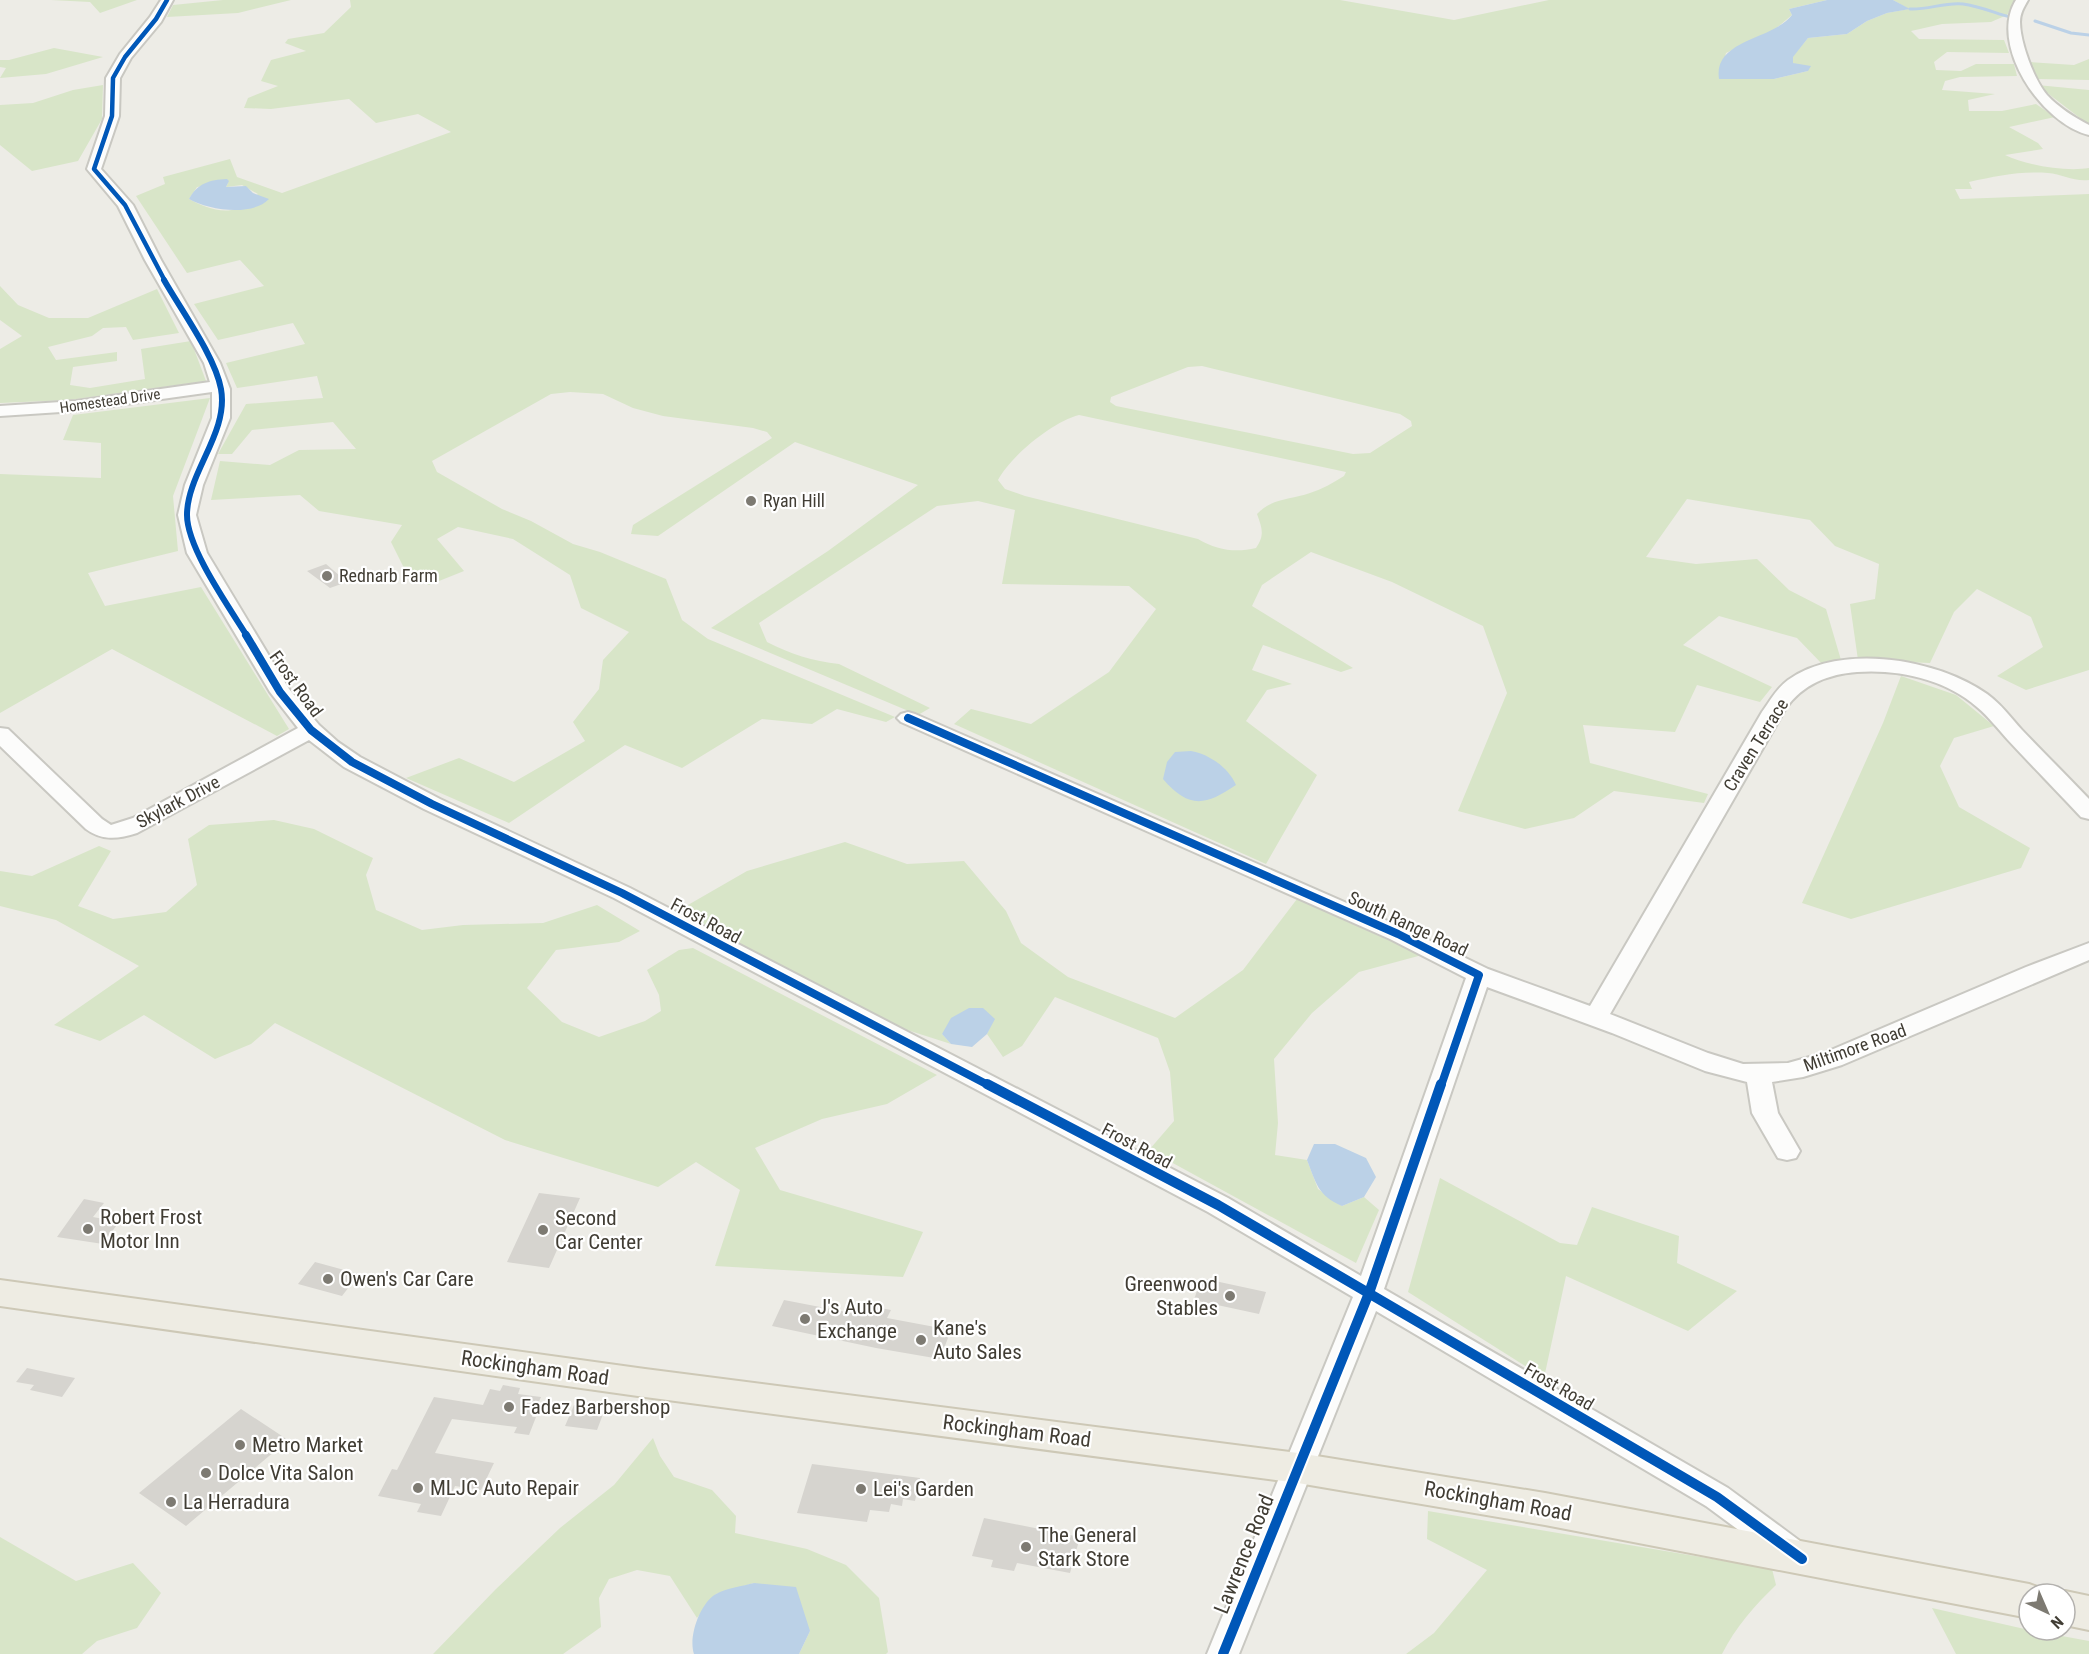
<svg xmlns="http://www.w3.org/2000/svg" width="2089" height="1654" viewBox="0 0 2089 1654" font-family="'Roboto Condensed',sans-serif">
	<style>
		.green { fill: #d8e5c8; fill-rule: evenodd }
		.water { fill: #bbd1e7 }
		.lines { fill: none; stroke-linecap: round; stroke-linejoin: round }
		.stream { stroke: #bbd1e7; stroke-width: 3 }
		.building { fill: #d6d4cf }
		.minor-casing { stroke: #c9c8c2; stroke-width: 4 }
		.major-casing { stroke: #cdc8b6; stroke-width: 4 }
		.minor { fill: #fcfcfb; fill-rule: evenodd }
		.major { fill: #eeece3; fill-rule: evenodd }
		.cycleway-far3-casing { stroke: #fff; stroke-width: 7 }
		.cycleway-far2-casing { stroke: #fff; stroke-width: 9 }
		.cycleway-far1-casing { stroke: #fff; stroke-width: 11 }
		.cycleway-casing { stroke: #fff; stroke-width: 14 }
		.cycleway-far3 { stroke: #0057b8; stroke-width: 4.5 }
		.cycleway-far2 { stroke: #0057b8; stroke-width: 6 }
		.cycleway-far1 { stroke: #0057b8; stroke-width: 8 }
		.cycleway { stroke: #0057b8; stroke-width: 10 }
		.poi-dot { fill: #7d7a72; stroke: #fff; stroke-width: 2 }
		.labels { text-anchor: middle; stroke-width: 4.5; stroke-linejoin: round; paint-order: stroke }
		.far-street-label { font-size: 15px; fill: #413d34; stroke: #fff }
		.poi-label { font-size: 18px; fill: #413d34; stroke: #fff; text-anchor: start }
		.street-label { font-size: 18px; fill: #413d34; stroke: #fff }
		.near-poi-label { font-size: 21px; fill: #413d34; stroke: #fff; text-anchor: start }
		.near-street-label { font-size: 21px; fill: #413d34; stroke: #fff }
	</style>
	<rect width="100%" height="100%" fill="#edece6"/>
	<path class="green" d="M51,0H137L100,13L90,2Z
		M223,0H291L238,13L167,17L173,5Z
		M350,0H1340L1454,20L1549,0H1827L1789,9L1792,15L1774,30L1726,53L1719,79H1774L1808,71L1793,63V56L1808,38L1847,34L1867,21L1887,13L1909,9L1893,0H2016L2007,15L1991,22L1942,24L1911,31L1919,39L2004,40L2009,53L1947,52L1934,62L1936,70L1961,71L1976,64H2014L2017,76L1960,77L1945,81L1942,90L1995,94L1968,100L1969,111H2002L2036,104L2055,117L2009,127L2038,143L2043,149L2005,155C2026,165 2065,172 2089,168V180C2074,182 2062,174 2048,173C2019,171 1997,176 1969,182L1972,189H1955L1960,199L2089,194V670L2026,690L1997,676L2043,647L2031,617L1977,589L1954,612L1930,663L1858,660L1850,604L1875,599L1879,564L1835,546L1810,520L1687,499L1646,557L1696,564L1757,559L1789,590L1826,609L1841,660L1823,665L1797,638L1719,616L1683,645L1772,687L1760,702L1697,685L1675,732L1583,725L1590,763L1708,794L1704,803L1614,791L1574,818L1525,829L1458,811L1507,693L1483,626L1392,582L1311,552L1262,585L1252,606L1353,668L1341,672L1263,645L1252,670L1292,684L1267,690L1246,721L1317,775L1266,864L954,724L971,709L1031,724L1109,672L1156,609L1129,586L1002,584L1015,510L978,501L937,506L759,623L767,642C790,654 813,661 839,664L930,708L918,715L711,628L828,551L918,485L795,442L658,536L631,534L633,525L772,438L767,432L753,428L663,416L633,408L603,394L570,392L551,394L432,461L437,472L502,509L531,521L573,544L600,552L666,579L682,620L708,639L895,717L886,722L837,709L812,724L762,719L682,768L625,745L509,823L406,778L459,758L514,782L585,741L573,722L599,689L603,660L629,632L581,608L570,575L513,539L458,527L437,539L464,571L429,585L406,572L391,542L402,525L319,511L300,495L211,500L220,461L270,465L299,450L356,449L333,422L252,430L232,454H218L246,404L323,398L317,376L237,388L226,363L305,344L293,323L218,340L194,304L264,286L240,260L187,273L136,196L165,184L163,177L230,159L237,177L282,193L451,132L418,114L376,123L349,99L271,109L244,108L248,98L278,86L261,81L271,60L306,51L285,43L288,39L324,33L351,7ZM228,183L226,187L242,185L258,194C251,198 244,205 237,208C223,215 202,206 189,199L197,187ZM1202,366L1400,414L1411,421L1412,426L1370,453L1353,454L1116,406L1110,402L1111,397L1188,367ZM1079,415L1346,472L1344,476C1333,483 1322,489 1310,493C1290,500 1272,498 1257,514C1262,528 1265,535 1256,548C1235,553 1217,550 1198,539L1025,496L1005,489L998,480C1011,456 1052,422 1079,415Z
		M54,48L103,57L46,74L0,78L6,68L0,67V60H9Z
		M2089,59V80L2038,79L2030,62L2074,65Z
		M103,85L102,119L78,161L32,171L0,145V105L33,103L73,90Z
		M2037,85L2089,90V125Z
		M0,286L18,305L49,318H88L157,289L179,333L133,340L126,327L103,328L92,336L48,347L56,360L117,352V361L73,367L70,385L90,388L145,379L141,349L191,341L206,381L69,400L0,403V349L22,336L0,320Z
		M210,398L173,496L178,551L88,573L105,606L201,587L289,729L277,736L112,649L0,713V474L101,478V443L63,440L73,415Z
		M1901,676L1956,695L1994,726L1954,738L1940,766L1959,807L2030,848L2021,868L1851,919L1802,903L1883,723Z
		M274,820L314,829L373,858L366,875L376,910L422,930L463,925L543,923L597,905L640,931L619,942L556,950L527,988L562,1022L599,1037L645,1021L661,1011L659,995L647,970L679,950L693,948L937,1075L887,1104L822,1119L755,1148L780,1190L923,1232L903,1277L715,1266L740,1190L696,1162L658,1187L505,1140L275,1023L251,1044L215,1059L144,1015L100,1041L54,1025L139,966L56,920L0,906V871L32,876L99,846L111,851L78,906L113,919L166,912L197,885L188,839L209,825Z
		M845,842L907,864L964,861L1006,911L1021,943L1068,977L1175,1018L1243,970L1297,899L1422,955L1359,972L1312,1013L1274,1059L1278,1123L1275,1155L1307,1160L1318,1189L1342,1206L1364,1197L1379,1210L1356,1263L1149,1150L1174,1121L1170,1072L1158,1038L1055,997L1022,1046L1003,1057L987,1034L994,1019L942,1034L951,1044L879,1021L724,938L681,909L747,871Z
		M1440,1178L1560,1243L1577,1245L1592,1207L1679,1236L1677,1263L1737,1291L1688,1331L1566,1276L1544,1378L1408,1292Z
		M653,1438L660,1456L674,1477L712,1490L736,1516L735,1533L807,1549L846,1565L879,1598L888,1652L886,1654H799L810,1631L754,1583L716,1594L697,1618L670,1576L637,1570L609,1579L599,1598L601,1627L563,1654H433L496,1589L560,1528L614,1485Z
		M1428,1511L1772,1569L1776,1585C1755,1605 1735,1628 1722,1654H1406L1434,1633L1487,1570L1427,1539Z
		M0,1537L76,1581L133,1563L161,1593L137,1628L97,1641L82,1654H0Z
		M1932,1608L2029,1630L2089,1641V1654H1956Z"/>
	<path class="water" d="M1827,0H1893L1910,9L1887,13L1867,21L1847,34L1808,38L1793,57V63L1811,66L1808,71L1774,79H1719C1713,39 1773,40 1792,15L1789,9Z
		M227,179L229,181L226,187L246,186L253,193L269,199C252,217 208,210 189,199C198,183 209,180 227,179Z
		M1191,751C1209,754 1229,768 1236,785C1205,806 1189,809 1163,779L1167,762L1175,752Z
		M969,1008H983L995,1019L987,1034L972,1047L951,1044L942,1034L951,1018Z
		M1314,1144H1335L1366,1158L1376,1177L1364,1197L1342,1206C1318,1196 1316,1183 1307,1160Z
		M754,1583L796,1587L810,1631L799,1654H694C688,1637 700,1603 716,1594C726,1588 743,1586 754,1583Z"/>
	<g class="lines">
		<path class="stream" d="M1910,9C1928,10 1945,2 1963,4C1979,6 1995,13 2010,17
			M2035,21L2071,33L2089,35"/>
	</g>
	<path class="building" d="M326,564L347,582L330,588L307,571Z
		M539,1193L580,1198L549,1268L507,1262Z
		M84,1199L104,1203L93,1217L119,1222L103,1244L57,1237Z
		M315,1262L359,1274L342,1296L298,1284Z
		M1201,1278L1266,1292L1259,1314L1194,1300Z
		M784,1300L851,1313L855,1303L891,1310L887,1318L951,1330L940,1359L876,1348L772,1326Z
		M27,1368L55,1374L75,1378L62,1397L30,1390L34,1385L16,1382Z
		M503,1385L520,1388L518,1394L541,1397L532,1417H536L529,1435L514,1433L517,1427L452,1419L435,1453L494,1463L481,1490L455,1486L441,1516L417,1512L421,1504L378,1496L392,1469L397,1470L434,1397L483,1405L490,1389L500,1391Z
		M574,1405L605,1409L597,1430L565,1426Z
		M241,1409L288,1440L186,1526L139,1493Z
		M812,1464L920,1478L915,1501L903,1499L902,1506L891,1504L889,1512L870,1510L867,1522L797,1513Z
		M984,1518L1080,1537L1070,1573L1017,1563L1014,1571L991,1567L993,1560L972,1556Z"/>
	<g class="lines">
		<g class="minor-casing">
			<path id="minor" d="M161,0H173L161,22L131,58L120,78L119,116L101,169L133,205L161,260L220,363L230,389V418L203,485L196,515L207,553L289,689L319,725L338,742L360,757L440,799L630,888L1228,1198L1361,1276L1466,978L1390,939L901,722L897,718L901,714L908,712L915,714L1406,929L1488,969L1590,1006L1762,712C1770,701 1777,688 1788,680C1841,642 1938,659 1987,694C2001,704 2011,718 2022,730C2044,753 2067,776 2089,799V819L2081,817C2057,791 2032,766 2008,740C1998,729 1989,717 1977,707C1945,679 1898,669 1857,672C1829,674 1803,684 1786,708L1610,1014L1708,1053L1743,1064L1788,1063L1824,1053L2026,967L2089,943V960L1842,1065L1803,1077L1772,1082L1778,1113L1800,1151L1796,1158L1787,1160L1778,1158L1752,1113L1747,1082L1705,1071L1612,1033L1487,987L1384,1289L1728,1488L1804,1544L1809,1553L1804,1562L1793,1566L1782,1562L1706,1506L1376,1311L1239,1654H1207L1353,1297L1208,1212L614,898L424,809L344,767L309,740L137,833C118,839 102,841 86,829L0,746V728L8,729L102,819L111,825L133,818L298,728L270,692L187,553L178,515L185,485L212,418V392L76,411L0,416V406L76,401L210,382L204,363L145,260L118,206L87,169L105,116L106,78L120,54L150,17Z
				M2016,0H2028C2024,7 2020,13 2020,22C2020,42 2034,80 2047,95C2059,108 2074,117 2089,125V135C2042,124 1988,45 2016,0Z"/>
		</g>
		<g class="major-casing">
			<path id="major" d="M0,1280L645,1369L1298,1453L1545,1493L2029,1584L2043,1589L2046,1594H2029V1618L1545,1525L1298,1483L645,1397L0,1306Z
				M2065,1591L2089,1596V1630L2065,1625V1594H2056Z"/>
		</g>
		<use href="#minor" class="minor"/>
		<use href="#major" class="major"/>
		<g class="cycleway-far3-casing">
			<path id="cycleway-far3" d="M165,281L125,205L94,169L112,116L113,78L125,57L156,19L167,0"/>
		</g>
		<g class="cycleway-far2-casing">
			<path id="cycleway-far2" d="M164,280C181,310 215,356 221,389C229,433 187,473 187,515C187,548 229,607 247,636"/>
		</g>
		<g class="cycleway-far1-casing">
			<path id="cycleway-far1" d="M246,635L280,692L311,730L352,762L432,804L622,893L990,1086
				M908,718L1398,934L1479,975L1441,1086"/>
		</g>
		<g class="cycleway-casing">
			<path id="cycleway" d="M987,1084L1218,1205L1717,1497L1802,1559
				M1223,1654L1369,1293L1441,1084"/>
		</g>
		<use href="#cycleway-far3" class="cycleway-far3"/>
		<use href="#cycleway-far2" class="cycleway-far2"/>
		<use href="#cycleway-far1" class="cycleway-far1"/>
		<use href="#cycleway" class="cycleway"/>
	</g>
	<g class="poi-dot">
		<circle cx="751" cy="501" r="6"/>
		<circle cx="327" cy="576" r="6"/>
		<circle cx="88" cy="1229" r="6"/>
		<circle cx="543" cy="1230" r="6"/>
		<circle cx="328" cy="1279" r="6"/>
		<circle cx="1230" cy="1296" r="6"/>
		<circle cx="805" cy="1319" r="6"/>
		<circle cx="921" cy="1340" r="6"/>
		<circle cx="509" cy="1407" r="6"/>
		<circle cx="240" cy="1445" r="6"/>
		<circle cx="206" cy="1473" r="6"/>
		<circle cx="418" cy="1488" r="6"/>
		<circle cx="861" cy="1489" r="6"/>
		<circle cx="171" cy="1502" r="6"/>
		<circle cx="1026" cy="1547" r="6"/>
	</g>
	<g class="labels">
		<g class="far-street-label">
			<text transform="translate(110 401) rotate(-8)" y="5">Homestead Drive</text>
		</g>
		<g class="poi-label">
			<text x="763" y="507">Ryan Hill</text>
			<text x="339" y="582">Rednarb Farm</text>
		</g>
		<g class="street-label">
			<text transform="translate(296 684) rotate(54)" y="6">Frost Road</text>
			<text transform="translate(1756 745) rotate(-58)" y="6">Craven Terrace</text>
			<text transform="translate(178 802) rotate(-28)" y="6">Skylark Drive</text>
			<text transform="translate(706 921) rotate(28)" y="6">Frost Road</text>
			<text transform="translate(1408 924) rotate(25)" y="6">South Range Road</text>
			<text transform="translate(1855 1048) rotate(-20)" y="6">Miltimore Road</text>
			<text transform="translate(1137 1146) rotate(28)" y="6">Frost Road</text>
			<text transform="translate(1559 1387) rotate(30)" y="6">Frost Road</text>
		</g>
		<g class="near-poi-label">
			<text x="100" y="1224">Robert Frost<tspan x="100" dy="24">Motor Inn</tspan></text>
			<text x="555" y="1225">Second<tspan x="555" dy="24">Car Center</tspan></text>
			<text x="340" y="1286">Owen's Car Care</text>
			<text x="1218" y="1291" text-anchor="end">Greenwood<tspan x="1218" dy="24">Stables</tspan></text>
			<text x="817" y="1314">J's Auto<tspan x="817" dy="24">Exchange</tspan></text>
			<text x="933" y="1335">Kane's<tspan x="933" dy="24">Auto Sales</tspan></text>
			<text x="521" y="1414">Fadez Barbershop</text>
			<text x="252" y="1452">Metro Market</text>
			<text x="218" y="1480">Dolce Vita Salon</text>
			<text x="430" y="1495">MLJC Auto Repair</text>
			<text x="873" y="1496">Lei's Garden</text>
			<text x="183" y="1509">La Herradura</text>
			<text x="1038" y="1542">The General<tspan x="1038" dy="24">Stark Store</tspan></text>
		</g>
		<g class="near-street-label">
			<text transform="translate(535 1368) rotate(8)" y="7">Rockingham Road</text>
			<text transform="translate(1017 1431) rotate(7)" y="7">Rockingham Road</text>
			<text transform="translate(1498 1501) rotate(10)" y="7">Rockingham Road</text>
			<text transform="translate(1244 1554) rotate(-68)" y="7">Lawrence Road</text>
		</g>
	</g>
	<g transform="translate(2047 1612) rotate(136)"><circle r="28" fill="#ffffff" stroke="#b3b1ae" stroke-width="1.5"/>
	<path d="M0-4.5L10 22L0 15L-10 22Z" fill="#7d7a72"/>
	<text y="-9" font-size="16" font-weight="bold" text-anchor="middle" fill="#413d34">N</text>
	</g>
</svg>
